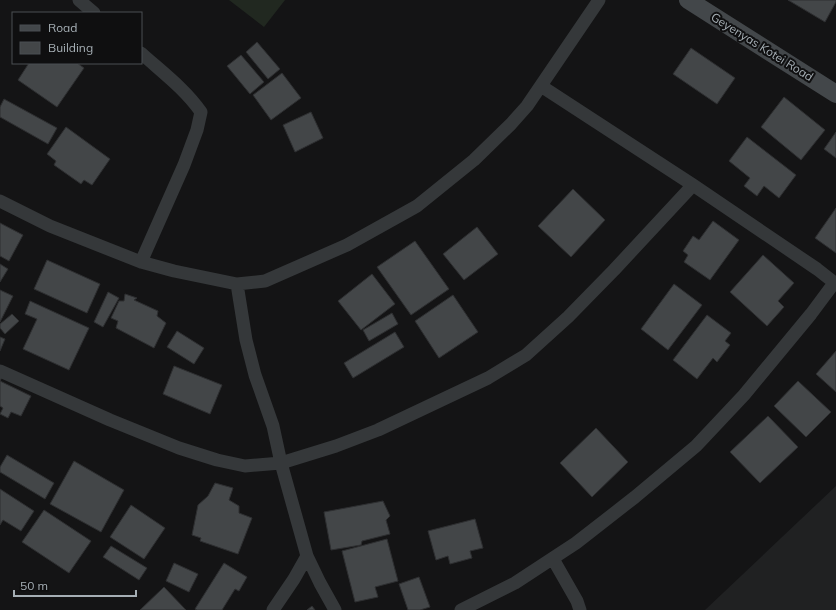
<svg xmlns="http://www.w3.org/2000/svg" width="836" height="610" viewBox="0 0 836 610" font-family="Mulish,sans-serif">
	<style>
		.built { fill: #202122 }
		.green { fill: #212820 }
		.building { fill: #434648; stroke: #2e2f31 }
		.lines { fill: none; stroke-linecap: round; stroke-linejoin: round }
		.street { stroke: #35383a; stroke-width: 13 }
		.secondary { stroke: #43474a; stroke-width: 18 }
		.labels { text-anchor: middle; stroke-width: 4; stroke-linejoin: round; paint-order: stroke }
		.street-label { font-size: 12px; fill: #a6afb5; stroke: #0f0f10 }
	</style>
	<rect width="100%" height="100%" fill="#141415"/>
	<path class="built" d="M836,486V610H705Z"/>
	<path class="green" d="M229,0H285L264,27Z"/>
	<path class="building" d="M788,0H836V2L825,22Z
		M257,42L280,69L268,79L246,52Z
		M691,48L735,78L717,104L673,74Z
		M241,55L264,82L250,94L227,66Z
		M29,63H77L84,68L57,107L18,80Z
		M282,73L301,98L271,120L253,95Z
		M784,97L825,130L801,160L761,127Z
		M4,99L57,128L48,144L0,117V107Z
		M311,112L323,138L295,152L283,125Z
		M66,127L110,159L92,185L84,180L81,184L54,165L56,161L47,154Z
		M836,132V158L824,149Z
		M747,137L796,175L779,198L764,186L757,196L744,186L750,178L729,161Z
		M573,189L605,220L571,257L538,226Z
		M836,208V253L815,238Z
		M713,221L739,240L710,280L684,262L688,255L683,251L693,236L699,240Z
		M0,223L23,235L9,261L0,256Z
		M477,227L498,254L464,280L443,254Z
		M415,241L449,289L411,315L377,267Z
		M763,255L794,283L778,301L784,307L767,326L730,292Z
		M47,260L100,284L87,313L34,289Z
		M0,264L8,269L0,282Z
		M372,274L395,304L361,330L338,301Z
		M674,284L702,305L668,350L641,329Z
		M0,290L13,296L0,322Z
		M108,292L119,298L103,327L94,322Z
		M125,294L137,298L134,300L158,311L157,316L166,323L154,348L116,328L118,321L111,318L119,301H124Z
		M453,295L478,332L439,358L415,321Z
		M30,301L89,328L69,370L23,349L37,319L25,314Z
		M392,313L398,324L369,341L363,330Z
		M12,314L19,321L5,334L0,328V324Z
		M707,315L731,333L725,341L730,345L717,362L713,358L697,379L673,360Z
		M177,331L204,348L194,364L167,347Z
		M395,332L404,347L353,378L344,363Z
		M0,337L5,339L0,351Z
		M836,351V392L816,374Z
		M174,366L222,385L210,414L163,394Z
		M0,376L2,377L0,381L31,396L21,416L11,412L8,418L0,414L3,408L0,406Z
		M798,381L831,412L806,437L774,406Z
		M768,416L798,447L760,483L730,452Z
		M596,428L628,462L592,497L560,463Z
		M7,455L54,483L45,499L0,472V467Z
		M74,461L124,490L101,532L50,504Z
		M215,483L233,488L229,500L239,506V513L252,518L238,554L200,541L201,538L192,535L198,505L208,496Z
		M0,489L34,511L21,531L3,520L0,525Z
		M383,501L390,516L386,520L390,534L362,541L361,545L331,550L324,512Z
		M131,505L165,528L144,559L110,537Z
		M44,510L91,541L69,573L22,542Z
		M475,519L483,548L470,551L472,558L450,564L448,556L436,560L428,531Z
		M387,539L398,581L375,587L378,597L355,602L342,551Z
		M111,546L147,568L139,580L103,557Z
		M174,563L198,574L189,592L166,581Z
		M224,563L247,577L239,591L235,589L222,610H197L195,609Z
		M419,577L430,607L420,610H408L399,584Z
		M164,587L186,610H140Z
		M312,606L315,610H307Z"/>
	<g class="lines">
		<path class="street" d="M79,0L94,13
			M141,53C162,72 185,89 201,112L197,130L184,165L141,262
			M541,86L693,185L817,269L836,284
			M0,201L50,226L141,262L174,271L237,284L265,281L347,245L417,206L474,160L511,124L527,106L599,0
			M237,284L246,340L255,375L273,426L281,463L307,556L320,583L335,610
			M0,371L110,420L179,448L217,460L245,466L281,463L336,446L378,430L488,378L526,355L568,317L614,270L693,185
			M553,559L577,601L580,610
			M273,610L294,579L307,556
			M461,610L515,583L576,543L635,497L696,446L744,395L811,314L834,283"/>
		<path class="secondary" d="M688,0L836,94"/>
	</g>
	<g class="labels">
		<g class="street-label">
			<text transform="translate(762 47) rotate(32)" y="4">Geyenyas Kotei Road</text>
		</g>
	</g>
	<rect x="12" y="12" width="130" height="52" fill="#0f0f10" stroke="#4b4f52"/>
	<rect x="20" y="25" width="20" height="6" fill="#43474a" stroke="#4b4f52"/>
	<text x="48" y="32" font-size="12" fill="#a6afb5">Road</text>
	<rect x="20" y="42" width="20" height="12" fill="#434648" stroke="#4b4f52"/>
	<text x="48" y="52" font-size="12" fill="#a6afb5">Building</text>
	<path d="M14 590v6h122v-6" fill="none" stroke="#a6afb5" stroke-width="2"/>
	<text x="20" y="590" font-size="12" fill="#a6afb5" stroke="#0f0f10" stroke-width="3" paint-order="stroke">50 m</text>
</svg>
